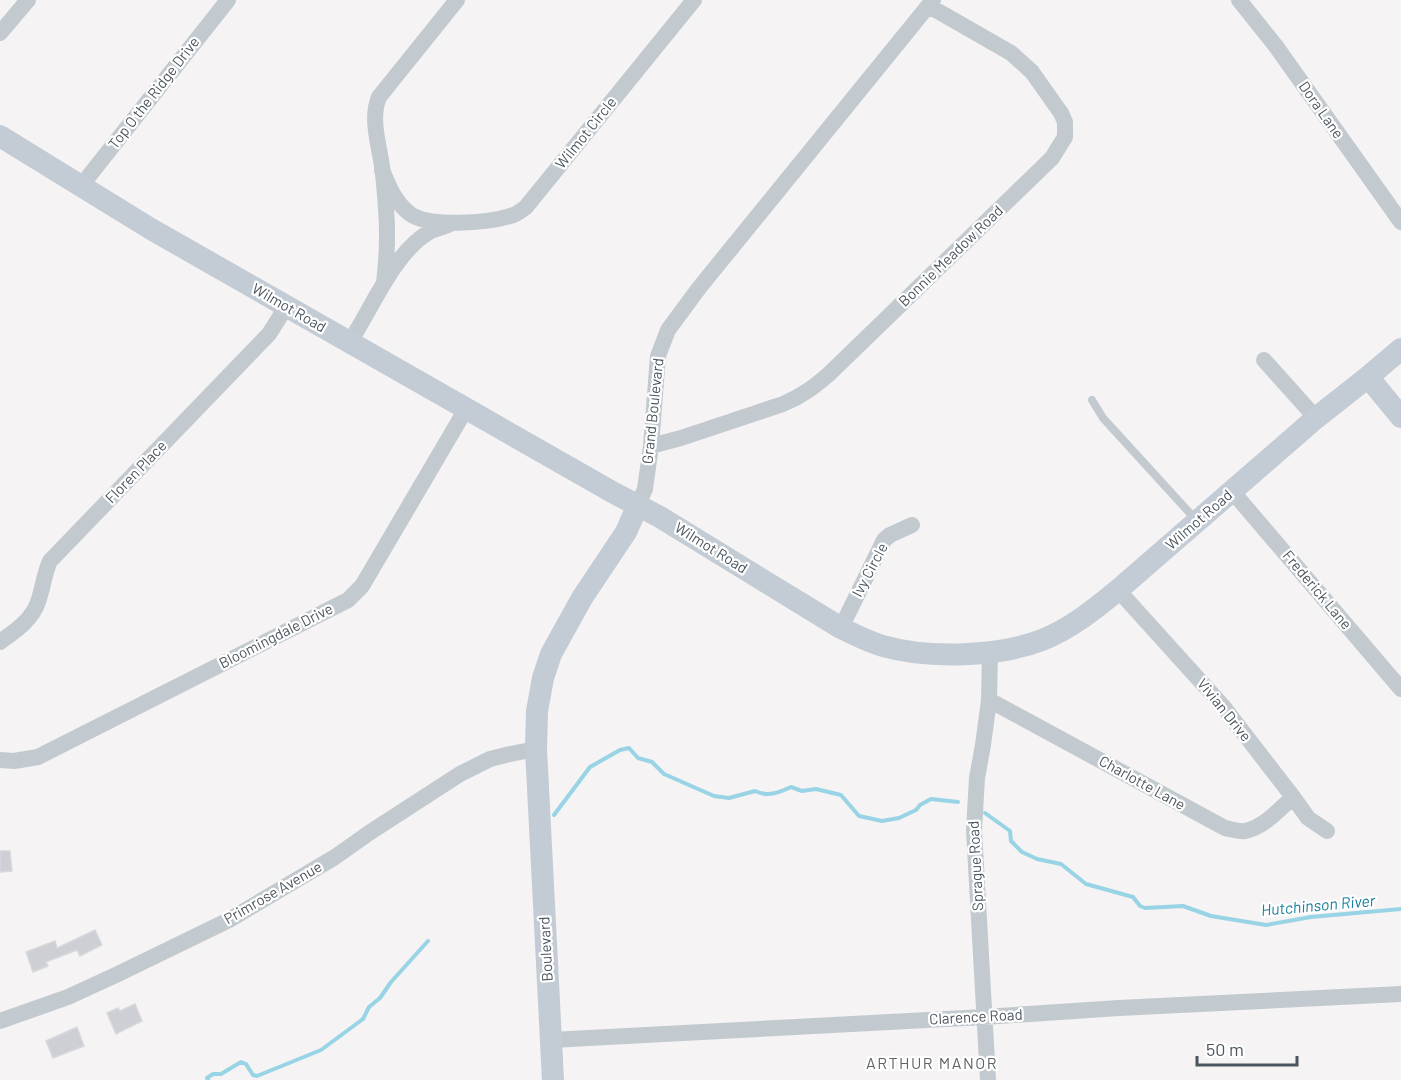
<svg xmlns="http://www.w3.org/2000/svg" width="1401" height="1080" viewBox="0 0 1401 1080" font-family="Barlow,sans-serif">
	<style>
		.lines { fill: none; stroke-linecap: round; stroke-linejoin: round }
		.stream { stroke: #98d4e5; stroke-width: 4 }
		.building { fill: #cdcfd4; stroke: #d8d9dd; stroke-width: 1.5 }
		.lane { stroke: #c2cad0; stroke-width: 8 }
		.street { stroke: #c2cad0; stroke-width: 16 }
		.secondary { stroke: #c3cbd4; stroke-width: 22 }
		.labels { text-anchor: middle; stroke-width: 4.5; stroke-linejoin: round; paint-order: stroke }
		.street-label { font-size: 15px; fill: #4c565f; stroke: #fff }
		.water-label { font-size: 16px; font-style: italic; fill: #1a7f9c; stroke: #fff }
		.neighbourhood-label { font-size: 16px; letter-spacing: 1.5px; fill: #606367; stroke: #fff }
	</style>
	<rect width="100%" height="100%" fill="#f5f3f3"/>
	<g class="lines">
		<path class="stream" d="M985,813L1010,831L1011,841L1022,852L1037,859L1061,864L1086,884L1133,897L1140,906L1145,908L1183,906L1211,916L1266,925L1311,917L1401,909
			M554,815L590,767L620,750L629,748L638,758L652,762L664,774L714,796L729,798L755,791C768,797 778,793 791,787L802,791L816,789L841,795L859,816L882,821L899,818L916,810L920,805L931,799L958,802
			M208,1080L207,1078L213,1074H221L241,1062L246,1064L253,1075L257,1076L321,1050L363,1019L369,1007L380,998L391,982L428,941"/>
	</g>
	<path class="building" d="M0,851H10L12,871L0,872Z
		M95,930L102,945L80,956L77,950L46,962L48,966L33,972L26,952L55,941L57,948Z
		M135,1004L142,1021L116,1034L107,1013L118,1008L120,1011Z
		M77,1027L84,1046L53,1058L46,1041Z"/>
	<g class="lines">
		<path class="lane" d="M1092,400L1103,418L1197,521"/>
		<path class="street" d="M1239,0L1275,45L1401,222
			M0,33L28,0
			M382,170C389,186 394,201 409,213C427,228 488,223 510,216C516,215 521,211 526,207L694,0
			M81,186L228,0
			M384,283C387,258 388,233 386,208C385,194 384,180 382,166C379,145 370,118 379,97L457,0
			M349,343C372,309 394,251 431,231C436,229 443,227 448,225
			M1264,360L1316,418
			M651,446L681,438L783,404C802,396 814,387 829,374L1052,158L1065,137V122L1061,113L1032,72L1011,53L929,6
			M1232,491L1401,689
			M638,505L645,489L651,446L658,356L668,330L699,288L933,0
			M1118,590L1222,705L1293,797L1308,818L1327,831
			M841,628L884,540L890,535L912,525
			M0,642C15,631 32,620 38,602C43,588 44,574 50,561L269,334L286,307
			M989,700L1225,828C1231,829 1238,832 1245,831C1263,828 1280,809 1293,797
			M0,760L14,761L38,757L348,600L362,586L466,409
			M0,1021L68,997L118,974L229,920L335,857L369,833L460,774L490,759L510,754L536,749
			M551,1040L984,1017L1119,1008L1401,994
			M988,1080L974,830L977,778L983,745L989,700L990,652"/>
		<path class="secondary" d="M0,136L151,229L614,493L660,517L841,628C855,635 869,642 883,646C928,659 998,657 1042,640C1070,629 1095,609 1118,590L1316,418L1368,377L1401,349
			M1368,377L1401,417
			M553,1080L536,749L537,711L543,678L551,654L582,598L626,532L638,505"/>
	</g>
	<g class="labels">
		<g class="street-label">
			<text transform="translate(154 93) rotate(-52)" y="5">Top O the Ridge Drive</text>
			<text transform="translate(1321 110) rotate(55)" y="5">Dora Lane</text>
			<text transform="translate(586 133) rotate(-51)" y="5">Wilmot Circle</text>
			<text transform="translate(951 256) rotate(-44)" y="5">Bonnie Meadow Road</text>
			<text transform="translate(289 308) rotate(30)" y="5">Wilmot Road</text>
			<text transform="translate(653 411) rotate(-84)" y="5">Grand Boulevard</text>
			<text transform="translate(136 472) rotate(-46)" y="5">Floren Place</text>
			<text transform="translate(1199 520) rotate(-41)" y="5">Wilmot Road</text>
			<text transform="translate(711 548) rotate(32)" y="5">Wilmot Road</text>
			<text transform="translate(870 570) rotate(-62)" y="5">Ivy Circle</text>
			<text transform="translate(1317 590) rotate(50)" y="5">Frederick Lane</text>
			<text transform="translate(276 636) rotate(-27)" y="5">Bloomingdale Drive</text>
			<text transform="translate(1224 710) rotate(51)" y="5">Vivian Drive</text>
			<text transform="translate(1142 783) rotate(29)" y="5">Charlotte Lane</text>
			<text transform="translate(976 866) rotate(-93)" y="5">Sprague Road</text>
			<text transform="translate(273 893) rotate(-30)" y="5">Primrose Avenue</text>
			<text transform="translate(546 949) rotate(-93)" y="5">Boulevard</text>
			<text transform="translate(976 1017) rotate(-3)" y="5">Clarence Road</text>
		</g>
		<g class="water-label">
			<text transform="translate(1318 905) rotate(-5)" y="6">Hutchinson River</text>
		</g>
		<g class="neighbourhood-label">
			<text x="932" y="1069">ARTHUR MANOR</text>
		</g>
	</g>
	<path d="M1197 1056v9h100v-9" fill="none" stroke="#4c565f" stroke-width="3"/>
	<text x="1206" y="1056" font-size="18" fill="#4c565f" stroke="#ffffff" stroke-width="4.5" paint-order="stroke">50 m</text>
</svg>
